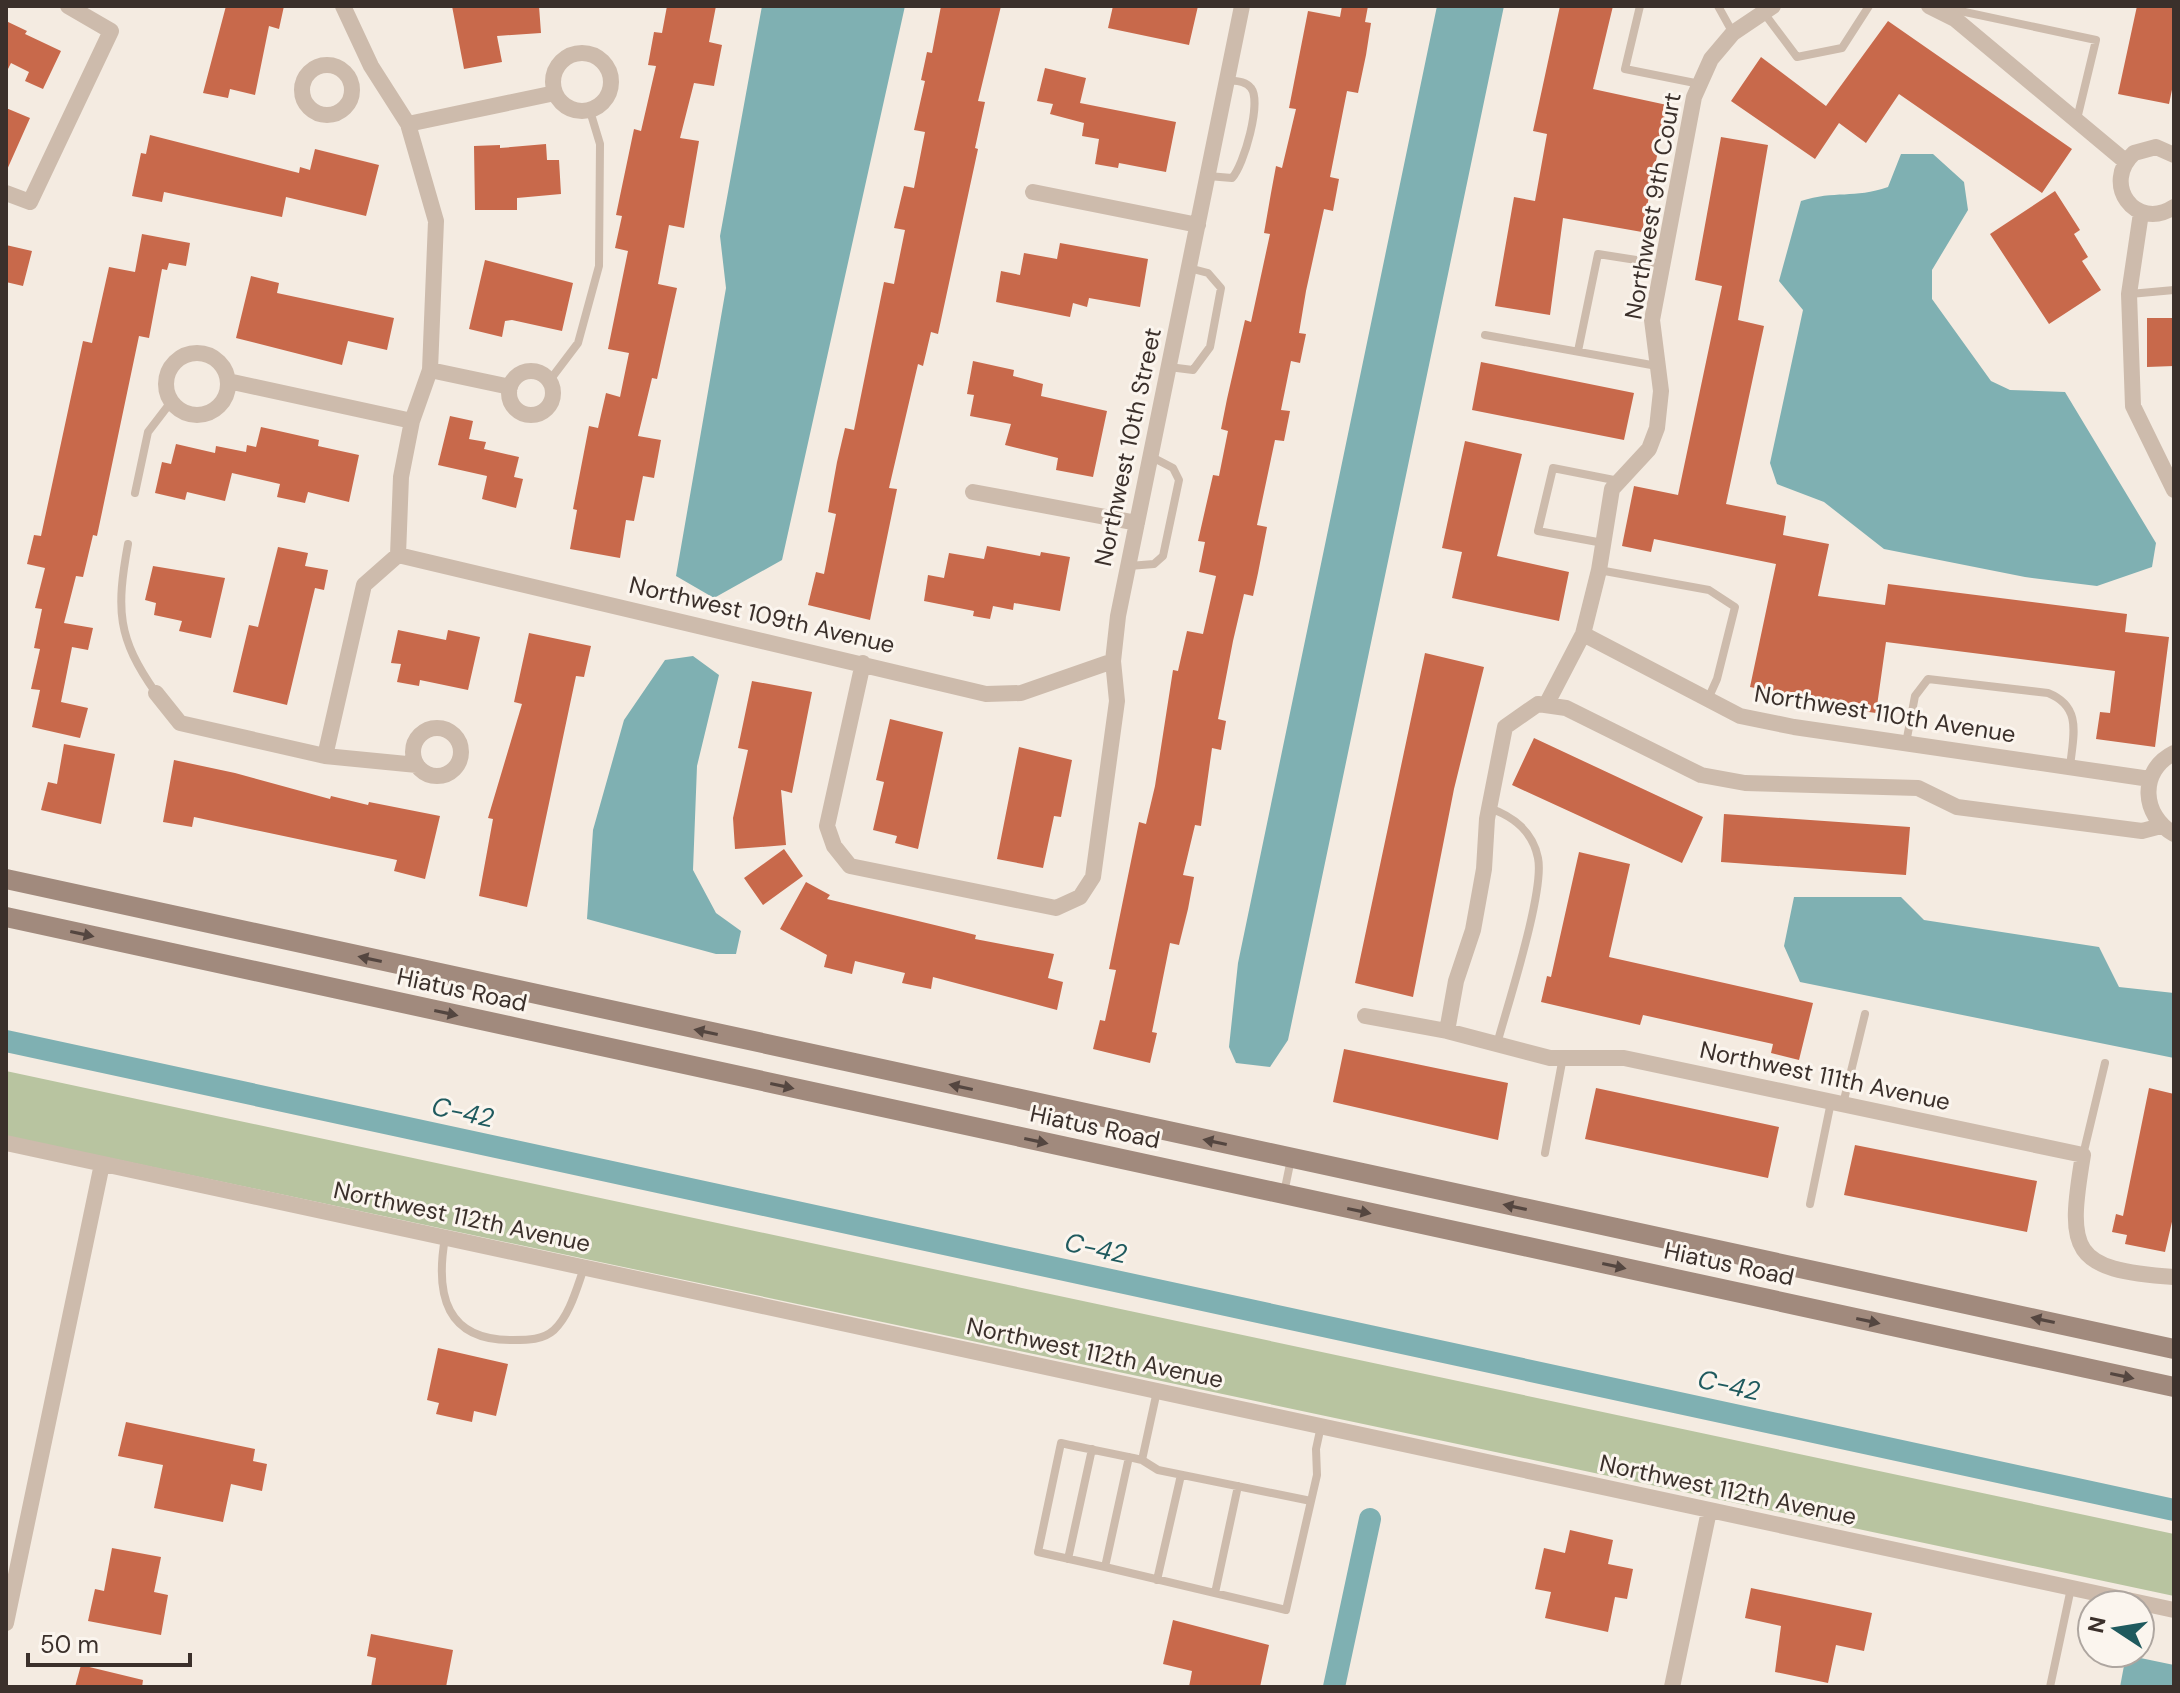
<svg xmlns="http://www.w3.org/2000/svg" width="2180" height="1693" viewBox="0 0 2180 1693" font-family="'DM Sans',sans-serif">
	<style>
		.green { fill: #b8c4a0 }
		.water { fill: #7fb0b2 }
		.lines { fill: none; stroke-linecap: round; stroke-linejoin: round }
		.canal { stroke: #7fb0b2; stroke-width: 22 }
		.building { fill: #c8694b }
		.lane { stroke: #cdbbac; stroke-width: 8 }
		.street { stroke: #cdbbac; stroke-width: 16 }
		.secondary { stroke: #a18a7d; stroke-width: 20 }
		.oneway { fill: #544640 }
		.labels { text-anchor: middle; stroke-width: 6; stroke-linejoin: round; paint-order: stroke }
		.street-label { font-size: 24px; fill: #3b302b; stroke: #fbf5ee }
		.water-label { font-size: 26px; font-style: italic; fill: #1f5a5e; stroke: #fbf5ee }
	</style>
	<rect width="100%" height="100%" fill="#f4ebe1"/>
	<path class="green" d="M6,1071L2174,1534V1596L6,1136Z"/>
	<path class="water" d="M762,6H905L782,560L714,598L676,576L726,288L720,236Z
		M1437,6H1504L1288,1040L1270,1067L1236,1063L1229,1047L1238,963Z
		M1901,154H1933L1964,182L1968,210L1932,270V299L1991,381L2010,390L2065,392L2156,543L2152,567L2097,586L2025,577L1884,549L1824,502L1777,484L1770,463L1803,310L1779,281L1801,201C1835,190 1854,199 1888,187Z
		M693,656L719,675L697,766L693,870L716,913L741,931L736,954H716L587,919L593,830L624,720L665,660Z
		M1794,897H1901L1924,920L2099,947L2119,987L2174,993V1058L1800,982L1784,946Z
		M2126,1655L2174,1665V1687H2120Z"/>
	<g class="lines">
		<path class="canal" d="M6,1041L2174,1510
			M1334,1687L1370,1519"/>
	</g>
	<path class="building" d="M226,6H284L279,29L269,26L255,95L230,89L228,98L203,93Z
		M452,6H539L541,33L497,36L502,62L464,69Z
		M667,6H716L709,42L722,45L714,86L694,83L680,138L699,141L684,228L669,225L658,284L677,288L657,379L652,378L638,436L661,440L654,478L643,476L634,521L626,520L620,558L570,549L577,510L573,509L589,426L598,428L606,393L620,397L629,353L608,349L628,251L615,248L622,216L616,215L634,129L641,131L656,66L648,65L654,32L662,33Z
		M941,6H1001L978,101L985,102L975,148L978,149L938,334L931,332L923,366L918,364L889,488L897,489L870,620L808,605L816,572L824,574L836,514L828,512L837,462L845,428L854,430L884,282L894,284L905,230L894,228L904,186L914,188L925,132L914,130L925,81L921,80L927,52L932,53Z
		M1113,6H1198L1189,45L1108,28Z
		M1342,6H1368L1365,22L1371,23L1366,55L1358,93L1347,91L1330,177L1339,179L1333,211L1324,209L1306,291L1299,333L1306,334L1300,363L1291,361L1281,410L1290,411L1284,441L1275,440L1257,525L1267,527L1258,573L1253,596L1244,594L1233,641L1218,719L1226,721L1221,750L1212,748L1201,826L1195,825L1183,875L1194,877L1188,909L1179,945L1170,943L1152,1032L1157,1033L1150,1063L1093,1049L1100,1020L1105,1021L1116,970L1109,969L1139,822L1146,824L1155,786L1173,670L1178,671L1187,631L1203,634L1216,576L1199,572L1205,542L1198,541L1213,475L1219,476L1228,431L1221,429L1227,399L1245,320L1251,322L1270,234L1264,233L1271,193L1276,166L1282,168L1296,109L1289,108L1308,11L1340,17Z
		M1560,6H1613L1593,89L1667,105L1642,232L1563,218L1550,315L1495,306L1514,197L1535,201L1547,134L1533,131Z
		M2137,6H2174V80L2169,104L2118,94Z
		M6,21L27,31L25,34L61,51L43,89L25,81L29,72L11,63L6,73Z
		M1888,21L2072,149L2042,193L1899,94L1866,143L1839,123L1815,159L1731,101L1761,57L1826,106Z
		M1045,68L1086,78L1080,103L1176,122L1166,172L1119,163L1118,168L1095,164L1099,139L1082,136L1084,123L1050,114L1053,104L1037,101Z
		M6,108L30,118L6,172Z
		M150,135L299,173L300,167L310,170L315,149L379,165L366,216L286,197L282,217L164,192L162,202L132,196L141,153L146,154Z
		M1721,137L1768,145L1738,320L1764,326L1726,504L1786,516L1783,535L1829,544L1818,596L1885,605L1888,584L2127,614L2125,632L2169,637L2155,747L2096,739L2100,712L2110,713L2115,671L1886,642L1876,713L1825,706L1826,702L1750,687L1776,564L1654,539L1651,552L1622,546L1634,486L1678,495L1722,286L1695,280Z
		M546,144L547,160H559L561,194L517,198V210H475L474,146L500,145V148Z
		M2055,191L2080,230L2074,234L2088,257L2082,261L2101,290L2049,324L1990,234Z
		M142,234L190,243L186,266L169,263L167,270L162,269L149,338L139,336L97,536L93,535L83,577L76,576L64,623L93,628L88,650L72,647L61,702L88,708L80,738L32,727L40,690L31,689L40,649L34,648L42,609L35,608L45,568L27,564L34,535L41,536L83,341L92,343L109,267L135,272Z
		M1060,243L1148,259L1140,307L1089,298L1087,307L1073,303L1070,317L996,302L1001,271L1020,275L1024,253L1057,259Z
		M6,245L32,251L23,286L6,282Z
		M485,260L573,283L562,331L512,320L505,321L502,337L469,329Z
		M251,276L279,283L277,293L394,318L387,350L348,341L342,365L236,338Z
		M2147,318H2174V366L2147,367Z
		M973,361L1014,370L1013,376L1043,384L1041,396L1107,411L1093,477L1056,470L1058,458L1005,445L1011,424L970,416L974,395L967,394Z
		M1481,362L1634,393L1624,440L1472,410Z
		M450,416L473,421L469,439L486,442L484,449L519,457L514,477L523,479L516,508L482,499L487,476L438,465Z
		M261,427L319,440L318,446L359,455L349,502L308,492L305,503L277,497L280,484L232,473L225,501L187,492L185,500L155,493L162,462L171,464L176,444L215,453L216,446L246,452L247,445L256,447Z
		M1465,441L1522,454L1497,556L1569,572L1559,621L1452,598L1462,552L1442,548Z
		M987,546L1040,556L1041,552L1070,557L1060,611L1014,603L1013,610L993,606L990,619L973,616L974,611L924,601L928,575L944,578L949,553L984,559Z
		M278,547L308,553L305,566L328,570L324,590L315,588L287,705L233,692L249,625L258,627Z
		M153,566L225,578L211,638L179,631L182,621L154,615L156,603L145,600Z
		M398,630L446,640L448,630L480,637L468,690L420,680L419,686L397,682L401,664L391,663Z
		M529,633L591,646L584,677L576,676L527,907L479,896L493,819L488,818L522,704L514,702Z
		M1425,653L1484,667L1454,789L1413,997L1355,983Z
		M752,681L812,692L792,793L781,790L786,845L735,849L733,818L748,750L738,748Z
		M890,719L943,732L918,849L895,843L897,836L873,830L884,782L876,780Z
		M1534,738L1703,817L1682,863L1512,785Z
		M64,744L115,754L101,824L41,810L48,782L57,784Z
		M1019,747L1072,760L1061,817L1054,816L1043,868L997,859Z
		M174,760L235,773L330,799L331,796L368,805L369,802L440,816L425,879L394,871L397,860L194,817L192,827L163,822Z
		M1724,814L1910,827L1906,875L1721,862Z
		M784,849L803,876L763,905L744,878Z
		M1579,852L1630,864L1609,957L1813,1003L1799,1060L1771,1053L1773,1044L1643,1015L1640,1025L1541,1002L1547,976L1551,977Z
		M806,882L830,895L827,899L976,935L975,939L1054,954L1048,978L1063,982L1057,1010L933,977L931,989L902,983L905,973L855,961L852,974L824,967L827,955L780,929Z
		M1344,1049L1508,1083L1498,1140L1333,1102Z
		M1596,1088L1779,1127L1768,1178L1585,1139Z
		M2149,1088L2174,1094V1213L2165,1252L2125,1244L2127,1235L2112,1232L2116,1214L2123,1216Z
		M1855,1145L2037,1181L2027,1232L1844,1195Z
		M438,1348L508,1364L496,1416L474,1411L472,1422L436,1414L439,1403L427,1400Z
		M126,1422L255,1449L253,1461L267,1464L262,1491L231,1484L223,1522L154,1508L163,1465L118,1456Z
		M1570,1530L1613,1540L1608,1564L1633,1569L1627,1599L1615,1597L1608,1632L1545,1618L1551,1592L1535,1589L1544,1548L1565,1553Z
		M112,1548L161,1557L154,1592L168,1595L161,1635L88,1621L95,1589L104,1591Z
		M1751,1588L1872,1613L1864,1651L1836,1645L1828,1683L1775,1672L1781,1626L1745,1618Z
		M1173,1620L1269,1645L1260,1687H1189L1192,1671L1163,1664Z
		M371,1634L453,1650L446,1687H371L376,1658L367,1656Z
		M81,1665L143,1680L142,1687H75Z"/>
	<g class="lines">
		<path class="lane" d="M1640,6L1625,69L1700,84
			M1718,6L1733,33
			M1946,8L2096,40L2077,119
			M1764,13L1797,57L1842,48L1869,6
			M1208,176L1232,178C1244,165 1262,102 1251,88C1246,81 1236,81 1228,80
			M2130,294L2174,290
			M1485,335L1657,366
			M1578,351L1598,254L1662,264
			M1169,367L1193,370L1210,347L1221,288L1208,273L1189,268
			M550,380L578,343L599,266L600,144L590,111
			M135,493L148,432L171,402
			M1603,543L1538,531L1553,468L1619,481
			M128,544C116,610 117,638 156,693
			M1129,566L1154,564L1163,556L1179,480L1173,468L1150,456
			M1599,570L1709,590L1735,607L1717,679L1708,699
			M1906,743L1915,696L1928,679L2048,693C2083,707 2073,736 2070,767
			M1489,808C1513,816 1533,832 1538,858C1545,891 1507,1007 1497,1044
			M1843,1104L1865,1014
			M1545,1153L1563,1057
			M2083,1155L2105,1063
			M1284,1193L1291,1159
			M1810,1204L1831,1102
			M445,1238C435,1295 446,1341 513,1340C528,1340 543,1340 554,1330C570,1315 577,1287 584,1268
			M1129,1457L1105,1567L1038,1552L1061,1443C1088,1449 1115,1454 1142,1460L1157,1391
			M1142,1460L1158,1470L1311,1501
			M1068,1559L1092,1449
			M1105,1567L1286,1610L1317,1475L1316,1449L1321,1426
			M1157,1580L1181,1475
			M1215,1593L1238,1486
			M2050,1687L2071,1588"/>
		<path class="street" d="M1929,6L1955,19L2125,161
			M553 82a29 29 0 1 1 58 0a29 29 0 1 1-58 0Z
			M302 90a25 25 0 1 1 50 0a25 25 0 1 1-50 0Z
			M408,124L555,93
			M2174,155L2156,147L2134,153C2101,183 2135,232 2174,207
			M1033,192L1198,225
			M6,193L30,202L111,31L68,6
			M2141,213L2129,294L2133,406L2174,490
			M166 384a31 31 0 1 1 62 0a31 31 0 1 1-62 0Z
			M430,370L510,387
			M509 393a22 22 0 1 1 44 0a22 22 0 1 1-44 0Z
			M228,381L412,421
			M973,492L1137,523
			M398,555L986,694L1021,693L1113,661
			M1583,634L1740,716L1794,727L2150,779
			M863,663L827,826L834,846L850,866L1056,908L1080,897L1093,877L1117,701L1113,661L1118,616L1242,6
			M156,693L180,723L325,756L417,765
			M1546,705L1583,634L1599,570L1612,489L1649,449L1657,428L1661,391L1652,320L1694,97L1711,59L1733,33L1773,6
			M413 752a24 24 0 1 1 48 0a24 24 0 1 1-48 0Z
			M2174,753C2138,771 2142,816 2174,834
			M325,756L364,585L398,555L401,477L412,421L430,370L436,221L408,124L371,66L343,6
			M1365,1016L1447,1031L1550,1058H1624L2083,1155C2067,1251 2070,1270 2174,1277
			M1447,1031L1456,981L1473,930L1484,869L1487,819L1505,727L1538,704L1566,708L1701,775L1745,783L1918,788L1957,807L2142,831L2161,826
			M6,1143L2174,1610
			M6,1623L102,1164
			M1672,1687L1709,1511"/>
		<path class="secondary" d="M6,879L2174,1349
			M6,917L2174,1387"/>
	</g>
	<defs><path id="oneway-solid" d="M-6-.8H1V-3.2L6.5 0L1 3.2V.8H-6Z" transform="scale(2)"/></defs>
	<g class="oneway">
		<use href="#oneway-solid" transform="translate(82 934) rotate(12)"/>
		<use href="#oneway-solid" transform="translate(370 959) rotate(-168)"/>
		<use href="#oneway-solid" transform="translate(446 1013) rotate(12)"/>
		<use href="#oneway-solid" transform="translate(706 1032) rotate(-168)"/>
		<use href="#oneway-solid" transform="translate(782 1086) rotate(12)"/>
		<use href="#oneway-solid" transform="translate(961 1087) rotate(-168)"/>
		<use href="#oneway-solid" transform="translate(1036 1141) rotate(12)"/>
		<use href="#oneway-solid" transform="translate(1215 1142) rotate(-168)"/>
		<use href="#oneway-solid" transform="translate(1515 1207) rotate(-168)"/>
		<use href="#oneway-solid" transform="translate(1359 1211) rotate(12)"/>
		<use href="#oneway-solid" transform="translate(1614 1266) rotate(12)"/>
		<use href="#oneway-solid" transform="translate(2043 1320) rotate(-168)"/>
		<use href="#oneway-solid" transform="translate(1868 1321) rotate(12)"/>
		<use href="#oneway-solid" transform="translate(2122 1376) rotate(12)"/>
	</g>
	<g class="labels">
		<g class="street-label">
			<text transform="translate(1653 206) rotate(-80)" y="8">Northwest 9th Court</text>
			<text transform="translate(1128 447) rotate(-78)" y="8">Northwest 10th Street</text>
			<text transform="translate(762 615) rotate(13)" y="8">Northwest 109th Avenue</text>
			<text transform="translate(1885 714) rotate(9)" y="8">Northwest 110th Avenue</text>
			<text transform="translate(462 990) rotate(12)" y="8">Hiatus Road</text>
			<text transform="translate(1825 1076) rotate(12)" y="8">Northwest 111th Avenue</text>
			<text transform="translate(1095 1127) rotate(12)" y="8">Hiatus Road</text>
			<text transform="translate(462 1217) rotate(12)" y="8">Northwest 112th Avenue</text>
			<text transform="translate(1729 1264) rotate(12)" y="8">Hiatus Road</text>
			<text transform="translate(1095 1353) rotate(12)" y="8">Northwest 112th Avenue</text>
			<text transform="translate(1728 1490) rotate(12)" y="8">Northwest 112th Avenue</text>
		</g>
		<g class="water-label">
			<text transform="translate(463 1112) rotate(12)" y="9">C-42</text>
			<text transform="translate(1096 1248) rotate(12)" y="9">C-42</text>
			<text transform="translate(1729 1385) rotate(12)" y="9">C-42</text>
		</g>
	</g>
	<rect width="2180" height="1693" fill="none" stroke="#3b302b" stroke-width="16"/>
	<g transform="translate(2116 1629) rotate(282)"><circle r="38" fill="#fbf5ee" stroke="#aea6a0" stroke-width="2"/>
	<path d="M0-6L14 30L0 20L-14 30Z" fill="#1f5a5e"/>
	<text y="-12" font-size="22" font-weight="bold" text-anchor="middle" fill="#3b302b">N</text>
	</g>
	<path d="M28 1653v12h162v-12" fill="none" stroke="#3b302b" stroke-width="4"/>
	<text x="40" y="1653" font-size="24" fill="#3b302b" stroke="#fbf5ee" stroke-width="6" paint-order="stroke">50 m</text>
</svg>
